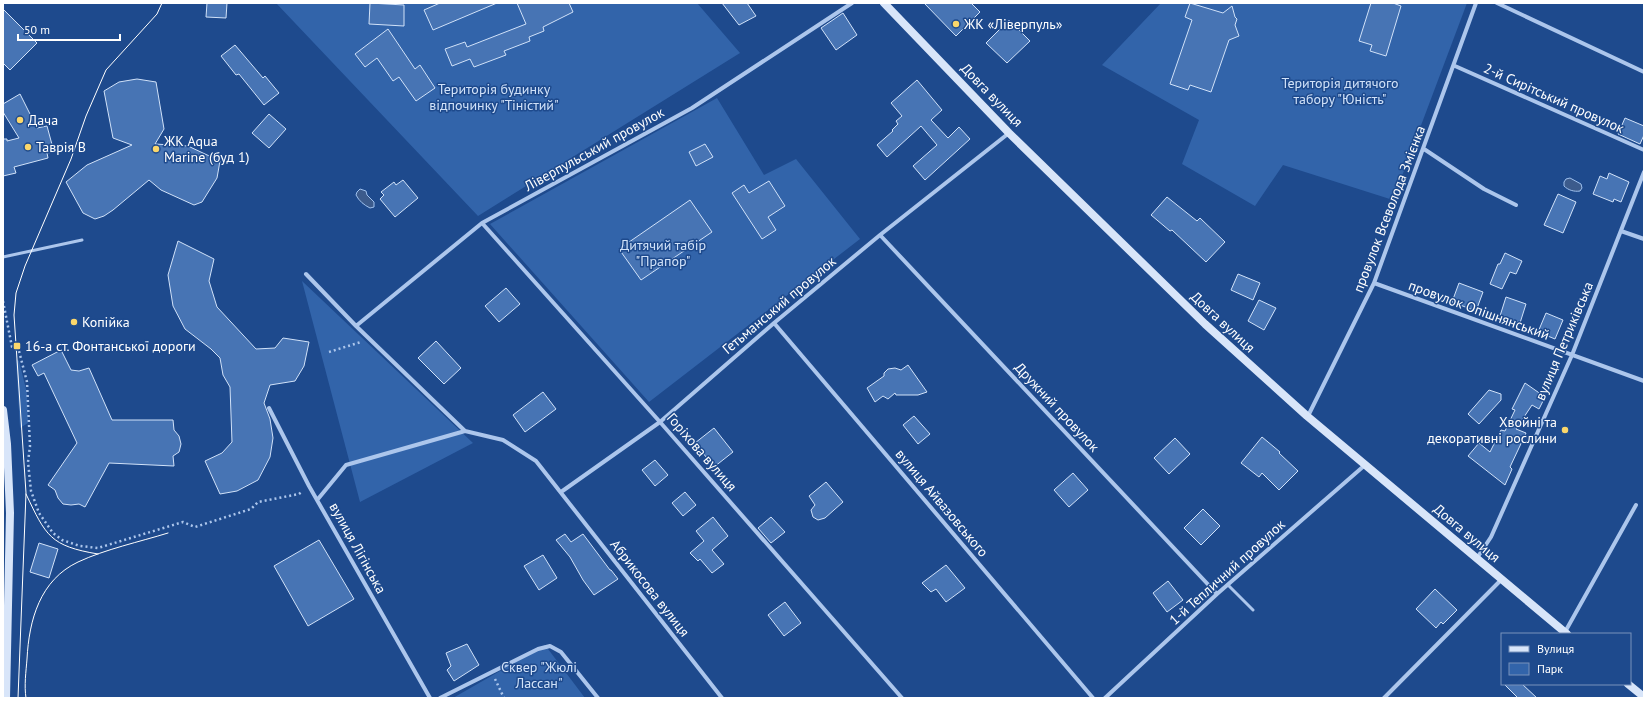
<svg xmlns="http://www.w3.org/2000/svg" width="1647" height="701" viewBox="0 0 1647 701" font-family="'PT Sans',sans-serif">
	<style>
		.green { fill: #3264aa }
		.water { fill: #3c5b8c; stroke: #9fc1ee }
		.building { fill: #4774b4; stroke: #d1e2f9 }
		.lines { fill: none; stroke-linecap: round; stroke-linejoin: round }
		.path { stroke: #acc6ec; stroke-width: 2.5; stroke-dasharray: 2 3; stroke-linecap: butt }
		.lane { stroke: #acc6ec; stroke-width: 3 }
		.street { stroke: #acc6ec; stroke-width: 4 }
		.secondary { stroke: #d8e5f9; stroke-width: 8 }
		.tram { stroke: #fff; stroke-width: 1 }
		.poi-dot { fill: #fbd76b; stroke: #1e4a8d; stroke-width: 1.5 }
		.labels { text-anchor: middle; stroke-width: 3; stroke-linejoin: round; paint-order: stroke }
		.poi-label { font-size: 14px; fill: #fff; stroke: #1e4a8d; text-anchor: start }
		.park-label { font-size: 14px; fill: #d1e2f9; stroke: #1e4a8d }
		.street-label { font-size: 14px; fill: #fff; stroke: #1e4a8d }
	</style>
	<rect width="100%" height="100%" fill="#1e4a8d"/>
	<path class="green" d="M276,3H697L740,53L478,216Z
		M1161,3H1467L1393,200L1283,165L1255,206L1182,164L1199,120L1102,65Z
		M717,98L764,175L796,159L860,239L649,402L490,224Z
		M302,281L473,443L360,502Z
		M16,359L19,361L27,393L28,423L20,428Z
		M545,645L585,698H453Z"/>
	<path class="water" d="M1570,178L1581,184L1582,188L1580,191C1574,192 1568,190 1564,186V182L1566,179Z
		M360,189L366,191L367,195L374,202V207L370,208C364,205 359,201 356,195L357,192Z"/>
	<path class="building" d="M207,3H227L226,18L206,17Z
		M370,3L404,5V26L369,24Z
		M440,3H497L433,30L424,10Z
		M517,3H569L573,12L543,27L544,31L529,37L530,41L504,51L506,55L474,67L470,59L452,66L445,49L465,42L467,47L526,24Z
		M722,3H747L756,16L739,25Z
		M924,3H971L980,12L956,36Z
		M1190,3L1223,13L1232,6L1235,17L1237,19L1235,25L1239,36L1229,40L1211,92L1190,85L1188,90L1170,84L1192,20L1185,17Z
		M1371,3H1393L1401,6L1386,56L1370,51L1372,45L1359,41Z
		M3,9L37,43L10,70L3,63Z
		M843,13L857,35L836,50L821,28Z
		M1009,20L1030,41L1007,63L986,43Z
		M388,29L415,69L420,65L435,88L416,101L399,77L393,81L377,58L365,67L355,54Z
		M235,45L263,78L265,76L279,93L264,105L239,74L236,75L221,56Z
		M137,79L156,82L164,129L155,144L188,146L220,161L217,178L202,202L194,205L161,190L149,180L113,210L104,216L95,219L83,213L66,182L87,165L132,145L113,138L104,91L119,82Z
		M917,80L942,110L931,120L948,138L959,127L970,139L925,180L913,166L937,145L921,126L887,157L877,145L893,131L892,130L898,124L896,121L902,116L891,103Z
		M20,94L37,128L47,126L54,152L47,153L48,158L14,167L16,173L3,176V139H7V141L19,138L3,112V104Z
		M269,114L286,129L269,148L252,133Z
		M1625,118L1644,126V135L1640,144L1618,134Z
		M705,144L713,157L696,166L689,152Z
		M1609,173L1629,182L1621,202L1614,199L1613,202L1593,194L1600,176L1607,179Z
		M403,180L418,198L395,217L380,199L384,195L381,192L394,182L396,185Z
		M769,181L785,206L768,217L776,230L762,239L732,193L744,185L749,193Z
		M1558,194L1576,202L1563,233L1544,225Z
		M1167,197L1197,221L1200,218L1225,242L1206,262L1172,230L1170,231L1151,215Z
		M690,200L712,232L641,280L619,249Z
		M178,241L214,259L209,281L217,307L256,349L275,348L283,338L309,342L304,366L295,381L270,385L264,403L270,419L273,438L270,457L258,480L237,491L220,494L205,461L222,453L232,442L230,387L223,375L220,358L211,349L185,329L173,306L168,275Z
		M1505,253L1522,261L1516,274L1510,272L1502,289L1490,284L1498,264H1500Z
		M1238,274L1260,283L1253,300L1231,290Z
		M1459,283L1483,292L1476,311L1452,302Z
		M506,288L520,304L499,322L485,306Z
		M1506,297L1526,304L1520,323L1500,316Z
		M1259,300L1276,308L1264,330L1248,321Z
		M1546,313L1563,320L1555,339L1538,332Z
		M436,341L461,368L444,384L418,358Z
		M61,350L71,370L79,371L89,368L112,420H173L174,430L179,436L181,444L179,452L173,456L174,466L109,463L85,507L79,504L71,505L63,504L58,498L55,490L48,485L77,443L44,373L38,376L32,365Z
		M908,365L927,392L918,395H896L895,393L888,399L883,396L875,402L867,388L884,376V373L888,369L895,368L901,370Z
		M1525,383L1545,397L1539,409L1532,405L1516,429L1526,433L1510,467L1512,469L1505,485L1468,456L1479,443L1490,452L1501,430L1505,431L1515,410L1512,409Z
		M1489,390L1501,394V400L1479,424L1468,414Z
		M543,392L556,409L525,432L513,415Z
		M914,416L930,434L918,444L903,425Z
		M714,428L733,452L714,467L695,443Z
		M1262,437L1280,452L1279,453L1298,471L1279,490L1262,473L1259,477L1241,463Z
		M1175,438L1190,454L1169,474L1154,458Z
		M655,460L668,475L655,486L642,470Z
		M1073,473L1088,490L1069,507L1054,490Z
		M826,482L843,502L825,518L818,520L813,517L811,510L815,505L809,496Z
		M685,492L696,505L683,516L672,503Z
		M1203,509L1220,526L1201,545L1184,528Z
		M713,517L728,536L712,550L724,564L712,573L700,559L698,561L690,553L704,541L696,531Z
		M771,517L785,532L771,543L758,528Z
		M565,534L571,542L583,534L610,570H611L618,579L594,595L583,580L570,557L556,540Z
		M319,540L354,599L308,626L274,566Z
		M39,543L58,549L49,578L30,572Z
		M543,555L557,578L539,590L524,566Z
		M946,565L965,588L946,602L936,589L931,592L922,583Z
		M1168,581L1183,600L1167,612L1153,593Z
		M1435,589L1457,610L1443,624L1441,622L1436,628L1416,609Z
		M785,602L801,623L784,636L768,615Z
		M467,644L479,665L454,681L447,670L451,666L446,653Z
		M1504,684H1522L1537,698H1518Z"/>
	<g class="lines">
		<path class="path" d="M3,301L12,347L19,351L27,382L30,446L28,462L31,491L39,513L53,533L62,540L80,546L98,548L183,522L195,527L251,509L258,502L299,494L303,491
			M329,352L361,342
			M495,679L504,698"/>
		<path class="lane" d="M3,257L82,240
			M1228,585L1253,610"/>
		<path class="street" d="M1497,3L1644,72
			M1455,66L1644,150
			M1424,149L1484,189L1516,205
			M482,223L660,422L902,698
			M1621,231L1644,239
			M880,235L1217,594
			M306,274L356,326L465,431
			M1374,283L1644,381
			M774,323L1093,698
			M356,326L482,223L692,108L852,3
			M269,408L309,486L430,698
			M1308,416L1374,283L1476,3
			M561,492L660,422L774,323L880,235L1009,133
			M318,499L346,465L465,431L503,440L536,461L722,698
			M1477,558L1491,537L1572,355L1644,172
			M1565,632L1636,505
			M440,698L538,649L550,646L561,652L598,698
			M1105,698L1217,594L1365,465
			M1384,698L1501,580"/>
		<path class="secondary" d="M884,3L1009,133L1205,324L1307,416L1567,634
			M3,410L7,444L10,513L6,698
			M1628,684L1644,697"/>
		<path class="tram" d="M26,494C46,536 50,546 98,554
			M18,698L26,493L14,315L16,293L25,266L71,159L86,116L106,70L157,14L162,3
			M26,698C24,685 26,672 27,659C29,620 40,580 78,562C106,549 139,542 168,533"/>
	</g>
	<g class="poi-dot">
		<circle cx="956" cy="24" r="4"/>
		<circle cx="20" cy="120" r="4"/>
		<circle cx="28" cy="147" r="4"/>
		<circle cx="156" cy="149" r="4"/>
		<circle cx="74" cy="322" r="4"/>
		<rect x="13" y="342" width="8" height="8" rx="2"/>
		<circle cx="1565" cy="430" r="4"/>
	</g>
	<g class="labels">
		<g class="poi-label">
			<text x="964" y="29">ЖК «Ліверпуль»</text>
			<text x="28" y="125">Дача</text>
			<text x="164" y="146">ЖК Aqua<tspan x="164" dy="16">Marine (буд 1)</tspan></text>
			<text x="36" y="152">Таврія В</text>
			<text x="82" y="327">Копійка</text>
			<text x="25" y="351">16-а ст. Фонтанської дороги</text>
			<text x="1557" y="427" text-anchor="end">Хвойні та<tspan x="1557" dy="16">декоративні рослини</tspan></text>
		</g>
		<g class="park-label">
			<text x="1340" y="88">Територія дитячого<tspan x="1340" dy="16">табору "Юність"</tspan></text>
			<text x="494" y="94">Територія будинку<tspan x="494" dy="16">відпочинку "Тіністий"</tspan></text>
			<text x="663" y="250">Дитячий табір<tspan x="663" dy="16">"Прапор"</tspan></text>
			<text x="539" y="672">Сквер "Жюлі<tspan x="539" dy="16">Лассан"</tspan></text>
		</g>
		<g class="street-label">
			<text transform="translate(992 95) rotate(46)" y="5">Довга вулиця</text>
			<text transform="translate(1554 98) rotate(24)" y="5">2-й Сирітський провулок</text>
			<text transform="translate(594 149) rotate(-29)" y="5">Ліверпульський провулок</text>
			<text transform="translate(1389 209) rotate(-69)" y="5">провулок Всеволода Змієнка</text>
			<text transform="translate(779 305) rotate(-40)" y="5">Гетьманський провулок</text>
			<text transform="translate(1479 310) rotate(20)" y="5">провулок Опішнянський</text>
			<text transform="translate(1223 322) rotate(43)" y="5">Довга вулиця</text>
			<text transform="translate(1564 341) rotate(-67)" y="5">вулиця Петриківська</text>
			<text transform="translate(1057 407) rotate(47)" y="5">Дружний провулок</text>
			<text transform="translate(702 452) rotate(49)" y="5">Горіхова вулиця</text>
			<text transform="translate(942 503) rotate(50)" y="5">вулиця Айвазовського</text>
			<text transform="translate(1467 533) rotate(40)" y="5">Довга вулиця</text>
			<text transform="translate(358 548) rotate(61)" y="5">вулиця Лігінська</text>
			<text transform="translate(1227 572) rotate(-42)" y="5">1-й Тепличний провулок</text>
			<text transform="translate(650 588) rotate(52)" y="5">Абрикосова вулиця</text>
		</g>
	</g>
	<rect width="1647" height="701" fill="none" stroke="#ffffff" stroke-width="8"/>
	<rect x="1501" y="633" width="130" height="52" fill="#1e4a8d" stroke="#7892bb"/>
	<rect x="1509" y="646" width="20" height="6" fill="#d8e5f9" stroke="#7892bb"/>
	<text x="1537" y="653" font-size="12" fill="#ffffff">Вулиця</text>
	<rect x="1509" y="663" width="20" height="12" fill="#3264aa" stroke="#7892bb"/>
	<text x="1537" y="673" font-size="12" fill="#ffffff">Парк</text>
	<path d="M18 34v6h102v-6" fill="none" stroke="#ffffff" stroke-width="2"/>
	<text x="24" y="34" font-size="12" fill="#ffffff" stroke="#1e4a8d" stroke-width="3" paint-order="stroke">50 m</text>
</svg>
